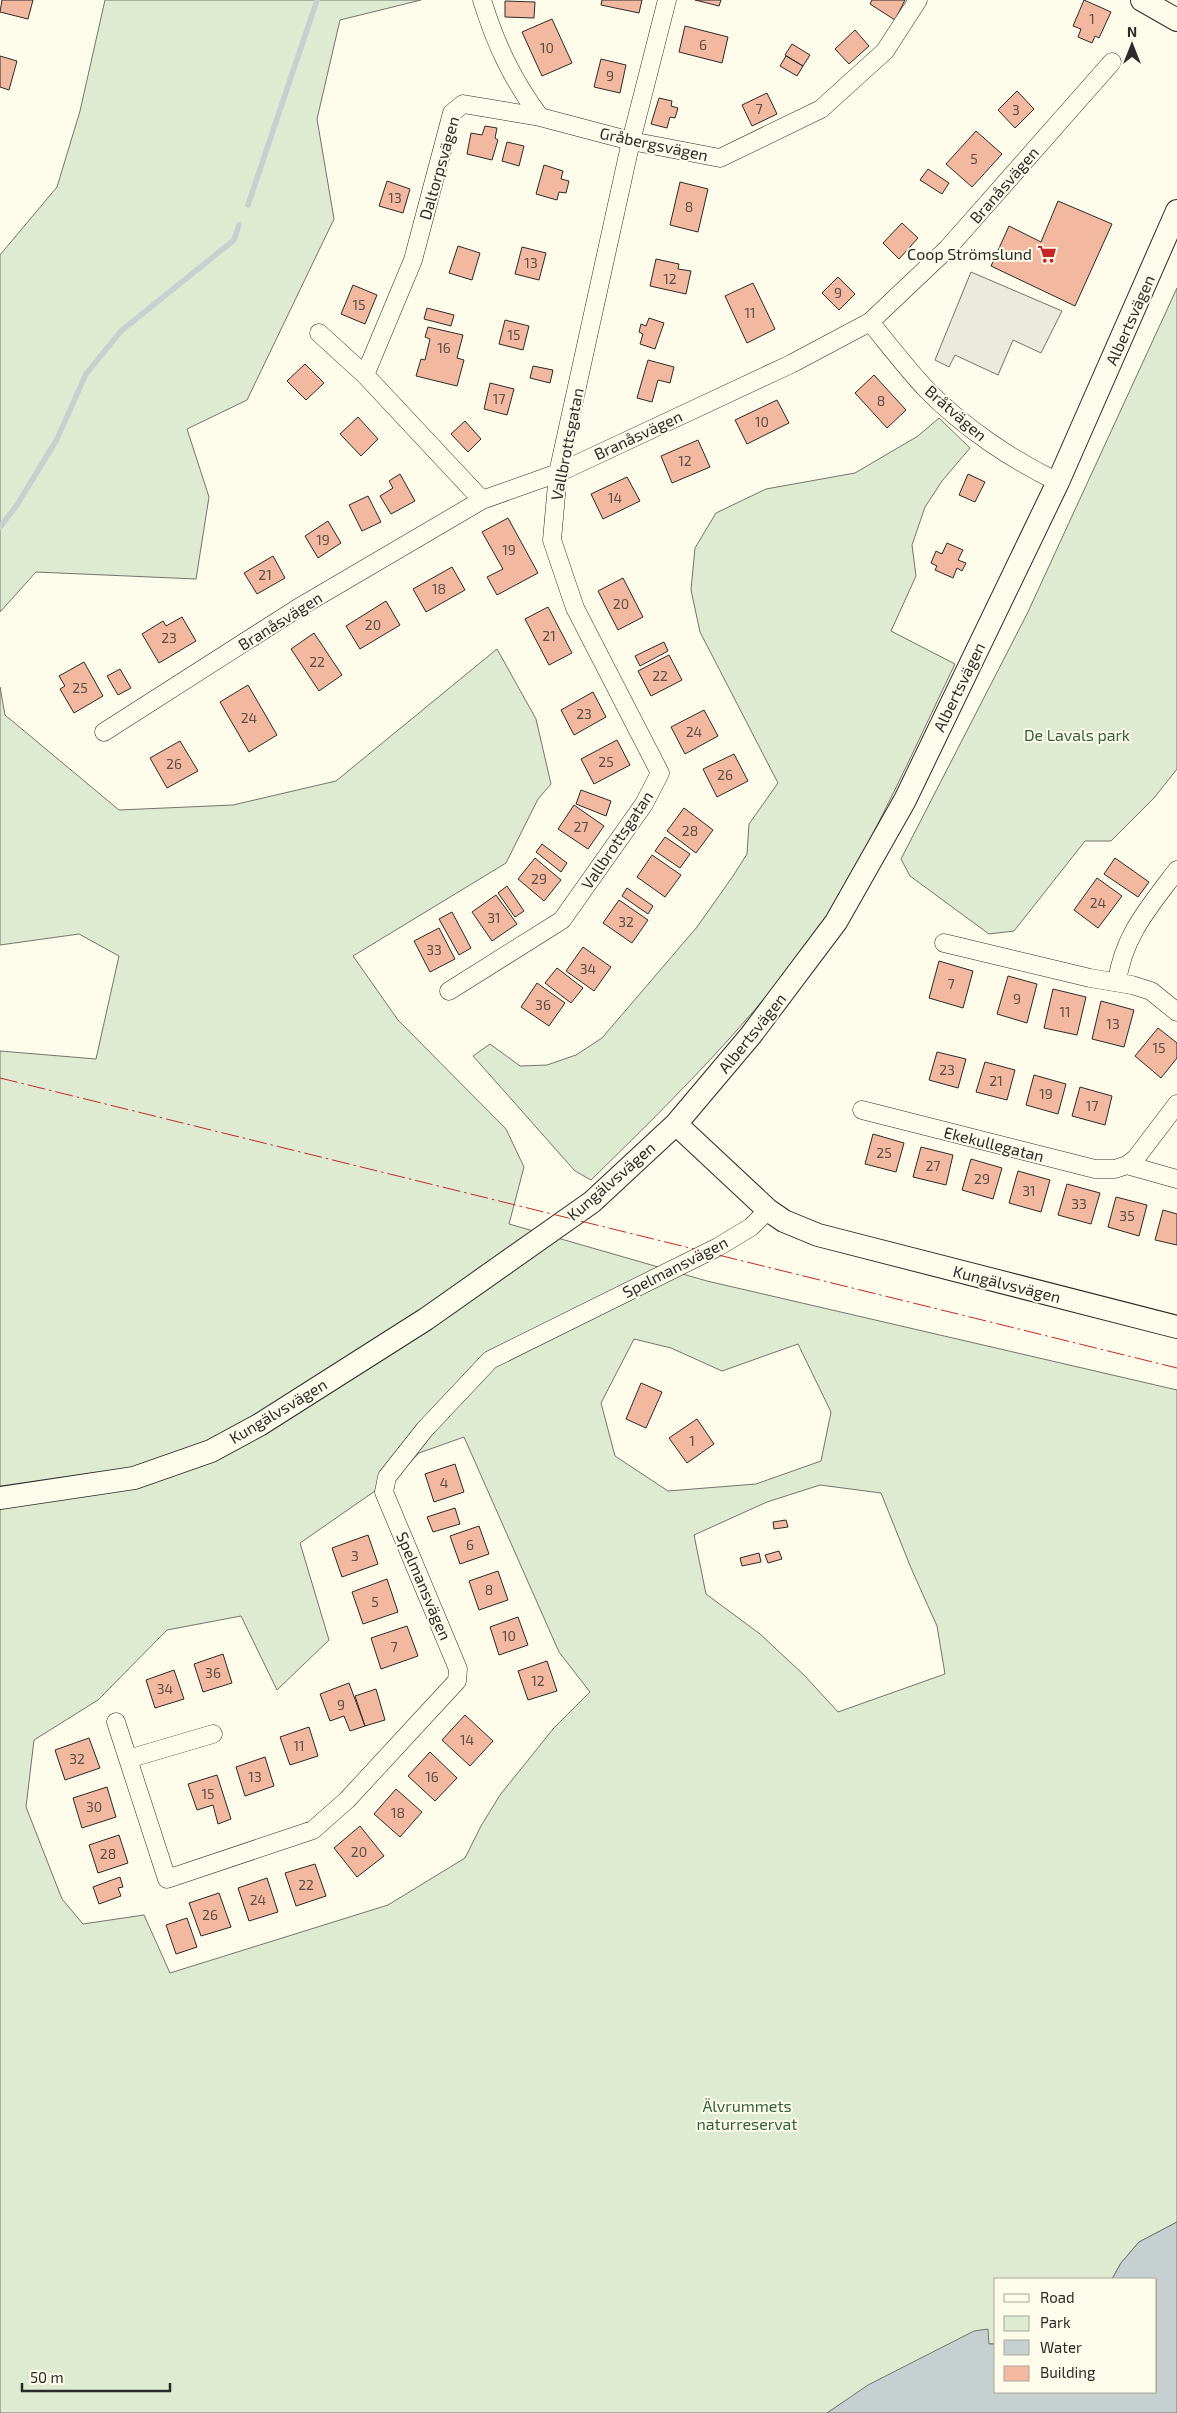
<svg xmlns="http://www.w3.org/2000/svg" width="1177" height="2413" viewBox="0 0 1177 2413" font-family="'Exo 2',sans-serif">
	<style>
		.green { fill: #deebd1; stroke: #74746e; fill-rule: evenodd }
		.parking { fill: #eceadb; stroke: #74746e }
		.water { fill: #c7d0d0; stroke: #74746e }
		.lines { fill: none; stroke-linecap: round; stroke-linejoin: round }
		.stream { stroke: #c7d0d0; stroke-width: 5.5 }
		.building { fill: #f2b8a0; stroke: #2b2b2b }
		.minor-casing { stroke: #2b2b2b; stroke-width: 19 }
		.tertiary-casing { stroke: #2b2b2b; stroke-width: 24 }
		.minor { stroke: #fdfbea; stroke-width: 18 }
		.tertiary { stroke: #fdfbea; stroke-width: 22 }
		.power { stroke: #c62828; stroke-width: 1; stroke-dasharray: 18 4 2.5 4; stroke-linecap: butt }
		.labels { text-anchor: middle; stroke-width: 4; stroke-linejoin: round; paint-order: stroke }
		.number-label { font-size: 14px; fill: #5d4e48 }
		.street-label { font-size: 16px; fill: #2b2b2b; stroke: #fdfbea }
		.poi-label { font-size: 16px; fill: #2b2b2b; stroke: #fdfbea; text-anchor: end }
		.park-label { font-size: 16px; fill: #34623c; stroke: #fdfbea }
	</style>
	<rect width="100%" height="100%" fill="#fdfbea"/>
	<path class="green" d="M105,0H421L340,20L317,119L334,219L247,400L187,429L209,497L196,579L36,572L0,612V255L57,187L80,111Z
		M1177,288V769L1154,798L1111,841H1085L1014,931L989,934L910,876L901,859L1027,614Z
		M939,418L970,448L942,481L925,507L912,545L916,576L891,631L955,664C927,722 901,780 871,837C861,857 852,878 840,897C771,1003 681,1092 591,1180L575,1171L473,1056L490,1044L520,1066L547,1065L576,1055L602,1038L697,927L733,876L747,854L749,824L778,783L700,632L691,590L695,548L716,513L766,489L855,473L918,436Z
		M497,649L536,719L551,784L538,799L506,863L353,956L398,1020L506,1129L524,1167L509,1224L707,1281L1177,1390V2222L1139,2242L1121,2263L1112,2279H996V2344H989L847,2400L827,2413H0V1051L96,1059L119,956L79,934L0,945V687L5,715L119,810L233,805L336,781ZM634,1339L671,1348L722,1371L798,1344L831,1412L821,1461L756,1484L668,1491L615,1456L601,1403ZM464,1437L559,1652L590,1692L553,1729L500,1795L481,1826L465,1858L388,1905L170,1973L144,1915L83,1924L62,1899L26,1807L34,1740L98,1700L167,1630L241,1616L277,1690L329,1640L300,1543L398,1475L419,1453ZM820,1485L881,1493L911,1568L937,1626L945,1674L838,1712L804,1675L760,1634L706,1594L694,1535L767,1502Z"/>
	<path class="parking" d="M971,272L1062,311L1041,353L1013,340L998,375L955,355L949,367L935,360Z"/>
	<path class="water" d="M1177,2222V2413H827L868,2385L974,2331L988,2329L989,2344H996V2392H1156V2279H1112L1121,2263L1139,2242Z"/>
	<g class="lines">
		<path class="stream" d="M248,205L317,0
			M0,527L17,505L57,439L86,374L121,331L234,240L239,225"/>
	</g>
	<path class="building" d="M2,0H33L28,19L0,12Z
		M602,0H642L639,13L601,5Z
		M695,0H721L719,6Z
		M872,0H905L895,20L870,4Z
		M1084,0L1111,12L1099,38L1095,36L1092,43L1078,37L1081,29L1073,26Z
		M505,1L535,2L534,18L505,17Z
		M552,19L572,63L542,76L522,32Z
		M685,26L728,37L722,63L679,52Z
		M855,30L869,46L849,64L835,49Z
		M792,44L810,55L803,66L785,55Z
		M0,56L17,61L9,90L0,87Z
		M786,56L803,66L797,76L780,66Z
		M601,59L626,65L620,93L594,87Z
		M1017,91L1034,109L1015,128L998,110Z
		M767,93L777,114L752,126L742,105Z
		M659,98L672,101L671,106L678,108L675,118L670,117L667,128L651,124Z
		M485,126L497,128L495,138L498,140L492,160L467,154L471,133L482,135Z
		M976,131L1002,154L972,187L946,164Z
		M507,142L524,146L519,166L502,161Z
		M544,165L563,171L561,179L569,181L566,193L559,192L557,200L536,194Z
		M928,169L949,183L942,194L920,180Z
		M387,181L410,189L403,213L379,206Z
		M680,182L708,189L698,232L670,225Z
		M1058,201L1112,224L1075,306L991,266L1009,226L1041,242Z
		M902,223L918,238L899,259L883,243Z
		M458,246L480,253L472,280L449,273Z
		M522,247L546,253L539,280L515,274Z
		M656,259L679,264L678,269L691,271L686,294L650,286Z
		M838,277L855,294L839,310L822,293Z
		M753,283L775,329L747,343L725,296Z
		M353,285L377,295L365,324L341,314Z
		M427,308L454,315L451,326L424,319Z
		M649,318L664,323L655,349L640,344L643,334L639,332L641,324L646,326Z
		M505,320L529,326L523,350L499,344Z
		M428,327L463,335L457,358L464,360L457,386L416,376L421,359L425,360L430,339L425,337Z
		M648,360L674,367L670,383L658,380L652,402L637,398Z
		M305,364L324,383L306,400L287,381Z
		M533,366L553,370L550,383L530,378Z
		M874,375L906,410L887,428L855,393Z
		M490,383L514,389L507,415L484,409Z
		M777,400L789,423L747,444L735,420Z
		M358,417L378,439L361,456L340,434Z
		M465,421L481,439L468,452L451,434Z
		M698,440L710,467L672,483L661,456Z
		M400,474L415,501L391,514L380,496L393,488L389,481Z
		M968,474L985,482L975,502L959,495Z
		M627,477L640,501L603,519L591,494Z
		M368,496L381,522L362,531L349,505Z
		M508,518L538,573L497,595L487,577L503,569L482,532Z
		M328,521L341,543L318,558L305,536Z
		M947,543L963,550L958,560L966,563L962,571L957,568L953,578L935,570L937,566L931,563L936,551L942,554Z
		M273,556L285,578L257,594L244,573Z
		M452,567L465,590L426,612L413,589Z
		M623,578L643,617L618,630L598,591Z
		M386,601L400,625L360,649L346,626Z
		M548,607L572,653L549,665L525,619Z
		M182,617L196,641L159,663L142,634L163,621L166,626Z
		M314,633L342,675L319,691L291,649Z
		M664,642L668,651L640,666L635,656Z
		M669,655L682,680L651,696L638,671Z
		M84,662L103,696L74,713L60,689L65,686L59,676Z
		M120,669L131,688L118,695L107,676Z
		M248,685L277,735L249,752L220,702Z
		M593,692L606,717L574,735L561,710Z
		M704,710L718,736L685,754L671,727Z
		M617,740L630,765L594,784L581,759Z
		M180,741L198,771L167,788L150,758Z
		M734,754L748,781L717,797L703,769Z
		M581,790L611,801L606,816L576,804Z
		M574,805L604,826L588,849L558,829Z
		M684,808L713,830L696,853L667,831Z
		M665,837L690,854L680,868L655,851Z
		M542,844L567,863L561,872L536,852Z
		M652,855L681,875L665,897L637,877Z
		M535,858L561,880L544,901L518,879Z
		M1115,858L1149,882L1138,897L1104,874Z
		M1097,878L1122,896L1098,928L1074,910Z
		M507,886L524,911L515,917L498,893Z
		M627,888L653,906L648,914L622,896Z
		M496,895L517,924L492,941L472,912Z
		M619,900L648,920L632,943L603,923Z
		M452,912L471,948L459,955L439,919Z
		M439,928L455,959L430,972L414,941Z
		M583,947L611,967L594,991L566,971Z
		M939,961L973,971L963,1008L929,998Z
		M557,968L583,988L571,1003L545,983Z
		M1008,976L1037,984L1027,1023L997,1014Z
		M537,983L565,1003L549,1026L521,1007Z
		M1053,989L1086,997L1077,1035L1044,1028Z
		M1101,1001L1134,1010L1124,1047L1092,1039Z
		M1158,1028L1177,1043V1058L1161,1078L1135,1056Z
		M937,1052L966,1059L958,1088L929,1080Z
		M985,1062L1015,1070L1007,1100L976,1092Z
		M1034,1075L1066,1084L1058,1114L1026,1105Z
		M1080,1087L1112,1096L1105,1125L1072,1116Z
		M873,1134L904,1143L896,1172L865,1164Z
		M921,1147L953,1155L946,1185L913,1177Z
		M971,1159L1002,1168L993,1199L962,1190Z
		M1018,1171L1050,1180L1041,1212L1009,1203Z
		M1067,1184L1100,1193L1091,1224L1058,1215Z
		M1116,1197L1147,1205L1139,1236L1108,1227Z
		M1163,1210L1177,1214V1245L1155,1240Z
		M641,1383L662,1392L646,1428L626,1419Z
		M697,1419L714,1444L687,1463L669,1438Z
		M455,1464L464,1492L434,1502L425,1474Z
		M455,1508L460,1524L433,1532L427,1517Z
		M786,1520L788,1527L774,1529L773,1522Z
		M479,1526L489,1554L460,1564L450,1536Z
		M368,1535L378,1564L342,1577L332,1548Z
		M779,1551L782,1559L768,1563L765,1555Z
		M759,1553L761,1562L742,1566L740,1558Z
		M498,1571L508,1600L479,1610L469,1581Z
		M387,1579L398,1612L363,1624L352,1592Z
		M518,1617L528,1645L499,1655L490,1627Z
		M407,1626L418,1656L381,1669L371,1638Z
		M223,1654L232,1683L203,1692L194,1664Z
		M547,1661L557,1691L528,1700L518,1671Z
		M174,1670L184,1699L155,1708L146,1680Z
		M349,1683L365,1726L350,1731L344,1716L330,1721L320,1694Z
		M376,1689L385,1720L365,1726L355,1696Z
		M465,1715L493,1741L470,1766L442,1740Z
		M309,1727L318,1756L290,1765L280,1737Z
		M89,1738L100,1768L65,1780L55,1750Z
		M430,1752L457,1778L435,1801L408,1776Z
		M265,1757L274,1786L245,1796L236,1767Z
		M217,1775L231,1819L218,1824L213,1805L197,1810L188,1784Z
		M107,1787L116,1817L82,1828L73,1798Z
		M396,1789L422,1812L400,1837L374,1814Z
		M360,1826L384,1856L357,1877L334,1848Z
		M119,1835L128,1863L98,1873L89,1845Z
		M315,1864L326,1896L296,1906L285,1873Z
		M120,1877L123,1887L118,1888L121,1896L99,1904L93,1887Z
		M267,1878L278,1912L249,1921L238,1888Z
		M219,1893L231,1927L201,1936L189,1903Z
		M187,1918L197,1947L176,1954L166,1925Z"/>
	<g class="lines">
		<g class="minor-casing">
			<path id="minor" d="M482,0C496,45 512,79 540,117
				M870,322C889,345 907,369 927,390C963,427 1012,460 1058,482
				M319,333L365,375L482,500
				M365,375L413,260L452,113L463,104L540,117L631,141L720,158L821,109L885,51L918,0
				M104,732L298,608L482,500L558,473L791,364L870,322L947,249L1112,62
				M944,943L1090,978L1132,985L1151,991L1177,1012
				M1117,982C1123,936 1150,906 1177,870
				M449,991L562,920L644,804L660,773L575,608L552,540L558,473L631,141L667,0
				M862,1110L1095,1169H1115L1127,1165L1177,1179
				M1127,1165L1136,1158L1177,1104
				M116,1722L128,1759
				M213,1734L128,1759L167,1879L313,1830L347,1800L457,1681L458,1669L384,1492L387,1477L425,1429L490,1360L718,1247L751,1227L768,1210"/>
		</g>
		<g class="tertiary-casing">
			<path id="tertiary" d="M1142,0L1177,20
				M676,1124L768,1210L784,1221L818,1235L1177,1327
				M0,1498L134,1478L211,1451L259,1425L426,1319L592,1202L676,1124L751,1035L836,922L905,800L1058,482L1177,211"/>
		</g>
		<use href="#minor" class="minor"/>
		<use href="#tertiary" class="tertiary"/>
		<path class="power" d="M0,1078L1177,1368"/>
	</g>
	<defs>
		<g id="supermarket-bare" transform="scale(1.5)"><path d="M-6-5.5h2.5l.6 2H6L4.5 2H-2.5L-4.4-4H-6ZM-1.5 3.2a1.3 1.3 0 1 0 .1 0ZM3 3.2a1.3 1.3 0 1 0 .1 0Z" fill="#c62828" stroke="#fdfbea" stroke-width="2.5" paint-order="stroke"/></g>
	</defs>
	<g fill-rule="evenodd">
		<use href="#supermarket-bare" x="1047" y="254"/>
	</g>
	<g class="labels">
		<g class="number-label">
			<text x="1092" y="24">1</text>
			<text x="703" y="50">6</text>
			<text x="547" y="53">10</text>
			<text x="610" y="81">9</text>
			<text x="759" y="114">7</text>
			<text x="1016" y="115">3</text>
			<text x="974" y="164">5</text>
			<text x="395" y="203">13</text>
			<text x="689" y="212">8</text>
			<text x="531" y="268">13</text>
			<text x="670" y="284">12</text>
			<text x="838" y="298">9</text>
			<text x="359" y="310">15</text>
			<text x="750" y="318">11</text>
			<text x="514" y="340">15</text>
			<text x="444" y="353">16</text>
			<text x="499" y="404">17</text>
			<text x="881" y="406">8</text>
			<text x="762" y="427">10</text>
			<text x="685" y="466">12</text>
			<text x="615" y="503">14</text>
			<text x="323" y="545">19</text>
			<text x="509" y="555">19</text>
			<text x="265" y="580">21</text>
			<text x="439" y="594">18</text>
			<text x="621" y="609">20</text>
			<text x="373" y="630">20</text>
			<text x="549" y="641">21</text>
			<text x="169" y="643">23</text>
			<text x="317" y="667">22</text>
			<text x="660" y="681">22</text>
			<text x="80" y="693">25</text>
			<text x="584" y="719">23</text>
			<text x="249" y="723">24</text>
			<text x="694" y="737">24</text>
			<text x="606" y="767">25</text>
			<text x="174" y="769">26</text>
			<text x="725" y="780">26</text>
			<text x="581" y="832">27</text>
			<text x="690" y="836">28</text>
			<text x="539" y="884">29</text>
			<text x="1098" y="908">24</text>
			<text x="494" y="923">31</text>
			<text x="626" y="927">32</text>
			<text x="434" y="955">33</text>
			<text x="588" y="974">34</text>
			<text x="951" y="989">7</text>
			<text x="1017" y="1004">9</text>
			<text x="543" y="1010">36</text>
			<text x="1065" y="1017">11</text>
			<text x="1113" y="1029">13</text>
			<text x="1159" y="1053">15</text>
			<text x="947" y="1075">23</text>
			<text x="996" y="1086">21</text>
			<text x="1046" y="1099">19</text>
			<text x="1092" y="1111">17</text>
			<text x="884" y="1158">25</text>
			<text x="933" y="1171">27</text>
			<text x="982" y="1184">29</text>
			<text x="1029" y="1196">31</text>
			<text x="1079" y="1209">33</text>
			<text x="1127" y="1221">35</text>
			<text x="692" y="1446">1</text>
			<text x="444" y="1488">4</text>
			<text x="470" y="1550">6</text>
			<text x="355" y="1561">3</text>
			<text x="489" y="1595">8</text>
			<text x="375" y="1607">5</text>
			<text x="509" y="1641">10</text>
			<text x="394" y="1652">7</text>
			<text x="213" y="1678">36</text>
			<text x="538" y="1686">12</text>
			<text x="165" y="1694">34</text>
			<text x="341" y="1710">9</text>
			<text x="467" y="1745">14</text>
			<text x="299" y="1751">11</text>
			<text x="77" y="1764">32</text>
			<text x="255" y="1782">13</text>
			<text x="432" y="1782">16</text>
			<text x="208" y="1799">15</text>
			<text x="94" y="1812">30</text>
			<text x="398" y="1818">18</text>
			<text x="359" y="1857">20</text>
			<text x="108" y="1859">28</text>
			<text x="306" y="1890">22</text>
			<text x="258" y="1905">24</text>
			<text x="210" y="1920">26</text>
		</g>
		<g class="street-label">
			<text transform="translate(654 144) rotate(12)" y="6">Gråbergsvägen</text>
			<text transform="translate(439 168) rotate(-74)" y="6">Daltorpsvägen</text>
			<text transform="translate(1004 185) rotate(-49)" y="6">Branåsvägen</text>
			<text transform="translate(1130 320) rotate(-66)" y="6">Albertsvägen</text>
			<text transform="translate(956 413) rotate(41)" y="6">Bråtvägen</text>
			<text transform="translate(638 435) rotate(-25)" y="6">Branåsvägen</text>
			<text transform="translate(567 444) rotate(-79)" y="6">Vallbrottsgatan</text>
			<text transform="translate(280 621) rotate(-32)" y="6">Branåsvägen</text>
			<text transform="translate(959 687) rotate(-64)" y="6">Albertsvägen</text>
			<text transform="translate(617 840) rotate(-56)" y="6">Vallbrottsgatan</text>
			<text transform="translate(752 1033) rotate(-51)" y="6">Albertsvägen</text>
			<text transform="translate(994 1144) rotate(14)" y="6">Ekekullegatan</text>
			<text transform="translate(611 1181) rotate(-41)" y="6">Kungälvsvägen</text>
			<text transform="translate(675 1267) rotate(-27)" y="6">Spelmansvägen</text>
			<text transform="translate(1007 1284) rotate(14)" y="6">Kungälvsvägen</text>
			<text transform="translate(278 1411) rotate(-31)" y="6">Kungälvsvägen</text>
			<text transform="translate(424 1586) rotate(67)" y="6">Spelmansvägen</text>
		</g>
		<g class="poi-label">
			<text x="1032" y="260">Coop Strömslund</text>
		</g>
		<g class="park-label">
			<text x="1077" y="741">De Lavals park</text>
			<text x="747" y="2112">Älvrummets<tspan x="747" dy="18">naturreservat</tspan></text>
		</g>
	</g>
	<rect x="994" y="2278" width="162" height="115" fill="#fdfbea" stroke="#a9a89e"/>
	<rect x="1004" y="2294" width="25" height="8" fill="#fdfbea" stroke="#a9a89e"/>
	<text x="1040" y="2303" font-size="15" fill="#2b2b2b">Road</text>
	<rect x="1004" y="2316" width="25" height="15" fill="#deebd1" stroke="#a9a89e"/>
	<text x="1040" y="2328" font-size="15" fill="#2b2b2b">Park</text>
	<rect x="1004" y="2340" width="25" height="15" fill="#c7d0d0" stroke="#a9a89e"/>
	<text x="1040" y="2353" font-size="15" fill="#2b2b2b">Water</text>
	<rect x="1004" y="2366" width="25" height="15" fill="#f2b8a0" stroke="#a9a89e"/>
	<text x="1040" y="2378" font-size="15" fill="#2b2b2b">Building</text>
	<g transform="translate(1132 45)" stroke="#fdfbea" stroke-width="4" paint-order="stroke">
	<path d="M0-4L9 19L0 12L-9 19Z" fill="#2b2b2b"/>
	<text y="-8" font-size="14" font-weight="bold" text-anchor="middle" fill="#2b2b2b">N</text>
	</g>
	<path d="M22 2383v8h148v-8" fill="none" stroke="#2b2b2b" stroke-width="2.5"/>
	<text x="30" y="2383" font-size="15" fill="#2b2b2b" stroke="#fdfbea" stroke-width="4" paint-order="stroke">50 m</text>
</svg>
